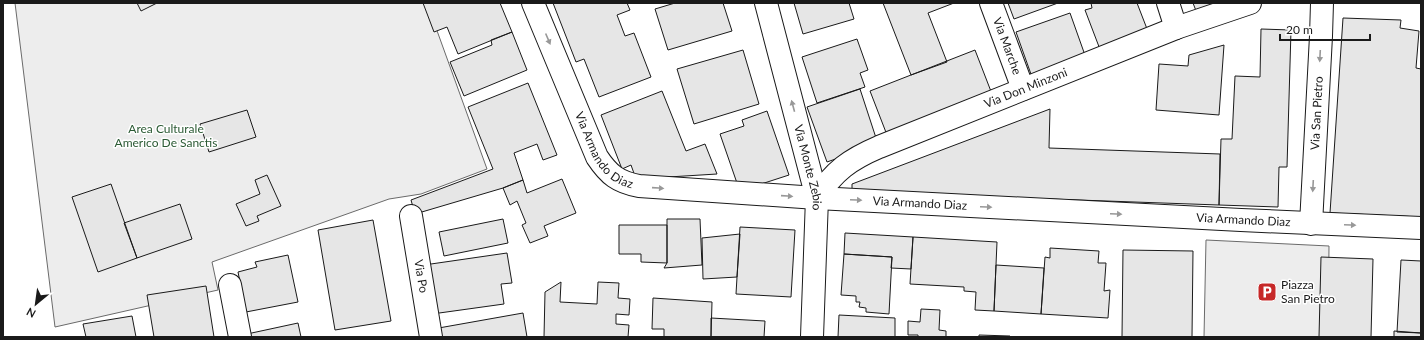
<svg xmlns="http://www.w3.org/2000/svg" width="1424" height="340" viewBox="0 0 1424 340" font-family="Lato,sans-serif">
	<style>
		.built { fill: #ededed; stroke: #6a6a6a }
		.building { fill: #e6e6e6; stroke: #1a1a1a }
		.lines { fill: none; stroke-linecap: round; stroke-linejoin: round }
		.street-casing { stroke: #1a1a1a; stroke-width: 24 }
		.street { stroke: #fff; stroke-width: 22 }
		.oneway { fill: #989898 }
		.labels { text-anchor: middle; stroke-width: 3; stroke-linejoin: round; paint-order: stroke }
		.street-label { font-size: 12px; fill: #1a1a1a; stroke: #fff }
		.park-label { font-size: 12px; fill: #2b5a34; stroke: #fff }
		.poi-label { font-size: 12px; fill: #1a1a1a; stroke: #fff; text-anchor: start }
	</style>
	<rect width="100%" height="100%" fill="#fff"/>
	<path class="built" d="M15,3H427L487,169L421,194L389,199L212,262L218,290L55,327Z
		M1206,240L1329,246L1328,337H1204Z"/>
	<path class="building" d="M137,3H157L141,11Z
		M423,3H500L512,32L458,54L447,27L434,32Z
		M553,3H627L630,10L617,15L625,36L634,33L651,77L599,97L584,59L576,62Z
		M675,3H723L732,31L668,50L655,9Z
		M794,3H849L854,19L803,34Z
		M883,3H954L928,13L947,62L911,75Z
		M1008,3H1058L1014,19Z
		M1091,3H1137L1149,34L1101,52L1085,10L1092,8Z
		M1193,3H1230L1198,16Z
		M1070,13L1086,58L1032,77L1016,32Z
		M1343,18L1401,20L1400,28L1419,31L1416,68L1421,69V217L1330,213Z
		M1261,29L1291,30L1287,167H1279L1278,207L1219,205L1221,139H1232L1235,76L1260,77Z
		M512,32L527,70L464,96L450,62L492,45L491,40Z
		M857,39L868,70L860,73L865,87L817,103L802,57Z
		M1224,45L1219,115L1156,110L1159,64L1188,66L1189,55Z
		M743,50L759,104L694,124L677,69Z
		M975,50L992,94L887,135L870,91Z
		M528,83L557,155L543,160L537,144L514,153L523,180L503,188L415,214L411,200L493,169L468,107Z
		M860,89L878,144L827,162L807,107Z
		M662,91L686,151L705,144L717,174L636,179L631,165L622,169L601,115Z
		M1050,109L1049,148L1220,154L1219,205L852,192V184Z
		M247,110L256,137L209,152L200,124Z
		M767,111L789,175L752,187L738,186L720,134L744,126L742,120Z
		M267,175L281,206L257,216L259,221L246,226L236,204L260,194L255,180Z
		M562,179L576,213L544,226L548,236L530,243L522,225L526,223L517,201L510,205L503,188L523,180L527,193Z
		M111,184L137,258L98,272L72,197Z
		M180,204L192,239L137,258L124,223Z
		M503,219L508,243L444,256L439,232Z
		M667,219H700L702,265L664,268L667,263Z
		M373,220L391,321L335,330L318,230Z
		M619,225H667V263L641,262V254H619Z
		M740,227L795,230L791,297L736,294Z
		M845,233L913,237L911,269L891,268L892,257L844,254Z
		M740,234L737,277L703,279L702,238Z
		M913,237L997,242L994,311L975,310L976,292L964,291V287L910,284Z
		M1050,248L1099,251L1098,263H1106L1104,291L1110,290L1108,318L1041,314L1045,257L1050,258Z
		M1123,250L1193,251L1192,337H1122Z
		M507,253L512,283L501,284L504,304L432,314L424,265Z
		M844,254L892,257L889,314L866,312V308L859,307L860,302H856V296L841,295Z
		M288,255L298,302L246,312L238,272L257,267L255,262Z
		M1321,257L1373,259L1371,337H1319Z
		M1401,260L1421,261V333L1397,332Z
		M996,265L1044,268L1041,314L994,311Z
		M561,282L560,302L597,304L598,282L619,283L618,298L630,299L629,315L616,314V324L629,325L628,337H544L545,292Z
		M206,286L214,337H154L147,295Z
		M653,298L712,302L711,337H664V329H652Z
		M921,309L940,310L939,330L946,331V337H951H918V335H908V321L920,322Z
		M523,313L527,337H435L433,329Z
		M839,315L895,318V337H838Z
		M132,316L136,337H86L83,324Z
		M711,318L765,321L764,337H711Z
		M298,323L301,337H248L247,334Z
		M1394,331L1421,333V337H1394Z
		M979,335L1010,336V337H979Z"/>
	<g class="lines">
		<g class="street-casing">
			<g id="street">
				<path id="s1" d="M533,3L597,157C609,175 618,182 639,186L817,198L1241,220L1421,228"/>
				<path id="s2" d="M766,3L817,198L812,337"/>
				<path id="s3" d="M991,3L1023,89"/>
				<path d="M1168,3L1176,28"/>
				<path id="s4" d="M817,198C833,171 851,159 879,147L1176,28L1250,3"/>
				<path id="s5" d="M411,216L431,337"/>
				<path id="s6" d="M1311,224L1321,36L1322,3"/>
				<path d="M230,285L240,337"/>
			</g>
		</g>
		<use href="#street" class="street"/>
	</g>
	<defs><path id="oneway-solid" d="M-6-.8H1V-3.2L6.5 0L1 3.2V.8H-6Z"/></defs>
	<g class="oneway">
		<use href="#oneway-solid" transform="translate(548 39) rotate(67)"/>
		<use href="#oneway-solid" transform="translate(1320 56) rotate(93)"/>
		<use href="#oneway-solid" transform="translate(793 106) rotate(-105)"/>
		<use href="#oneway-solid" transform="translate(1313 186) rotate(93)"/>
		<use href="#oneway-solid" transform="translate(658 188) rotate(4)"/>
		<use href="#oneway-solid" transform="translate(787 196) rotate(4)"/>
		<use href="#oneway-solid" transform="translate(856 200) rotate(3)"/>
		<use href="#oneway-solid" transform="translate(986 207) rotate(3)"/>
		<use href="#oneway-solid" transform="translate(1116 214) rotate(3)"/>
		<use href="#oneway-solid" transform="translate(1350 225) rotate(2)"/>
	</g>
	<defs>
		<g id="parking-square" transform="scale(1)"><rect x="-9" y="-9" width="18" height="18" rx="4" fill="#c62828" stroke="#fff"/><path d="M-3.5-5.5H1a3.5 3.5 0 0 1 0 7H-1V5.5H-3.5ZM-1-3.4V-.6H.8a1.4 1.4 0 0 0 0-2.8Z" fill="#fff"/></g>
	</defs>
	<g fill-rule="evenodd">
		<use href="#parking-square" x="1267" y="292"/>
	</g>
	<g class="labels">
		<g class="street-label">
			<text dy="4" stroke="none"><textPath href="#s3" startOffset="46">Via Marche</textPath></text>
			<text dy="4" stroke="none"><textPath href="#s4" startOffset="240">Via Don Minzoni</textPath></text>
			<text dy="4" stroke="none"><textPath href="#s6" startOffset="111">Via San Pietro</textPath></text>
			<text dy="4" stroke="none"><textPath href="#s1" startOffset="166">Via Armando Diaz</textPath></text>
			<text dy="4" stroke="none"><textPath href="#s2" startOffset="170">Via Monte Zebio</textPath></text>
			<text dy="4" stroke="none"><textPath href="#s1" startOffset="501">Via Armando Diaz</textPath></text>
			<text dy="4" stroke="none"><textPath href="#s1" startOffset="825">Via Armando Diaz</textPath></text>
			<text dy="4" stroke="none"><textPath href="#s5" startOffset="61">Via Po</textPath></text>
		</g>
		<g class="park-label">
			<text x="166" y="133">Area Culturale<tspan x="166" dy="14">Americo De Sanctis</tspan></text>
		</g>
		<g class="poi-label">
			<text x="1281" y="289">Piazza<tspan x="1281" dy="14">San Pietro</tspan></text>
		</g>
	</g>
	<rect width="1424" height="340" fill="none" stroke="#1a1a1a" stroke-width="8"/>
	<g transform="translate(36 304) rotate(209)" stroke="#ffffff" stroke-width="3" paint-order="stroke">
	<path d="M0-3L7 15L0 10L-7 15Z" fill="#1a1a1a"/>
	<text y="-6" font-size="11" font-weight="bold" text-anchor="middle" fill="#1a1a1a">N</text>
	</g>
	<path d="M1280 34v6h90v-6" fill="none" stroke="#1a1a1a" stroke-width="2"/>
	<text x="1286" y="34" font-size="12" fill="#1a1a1a" stroke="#ffffff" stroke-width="3" paint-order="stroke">20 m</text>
</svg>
